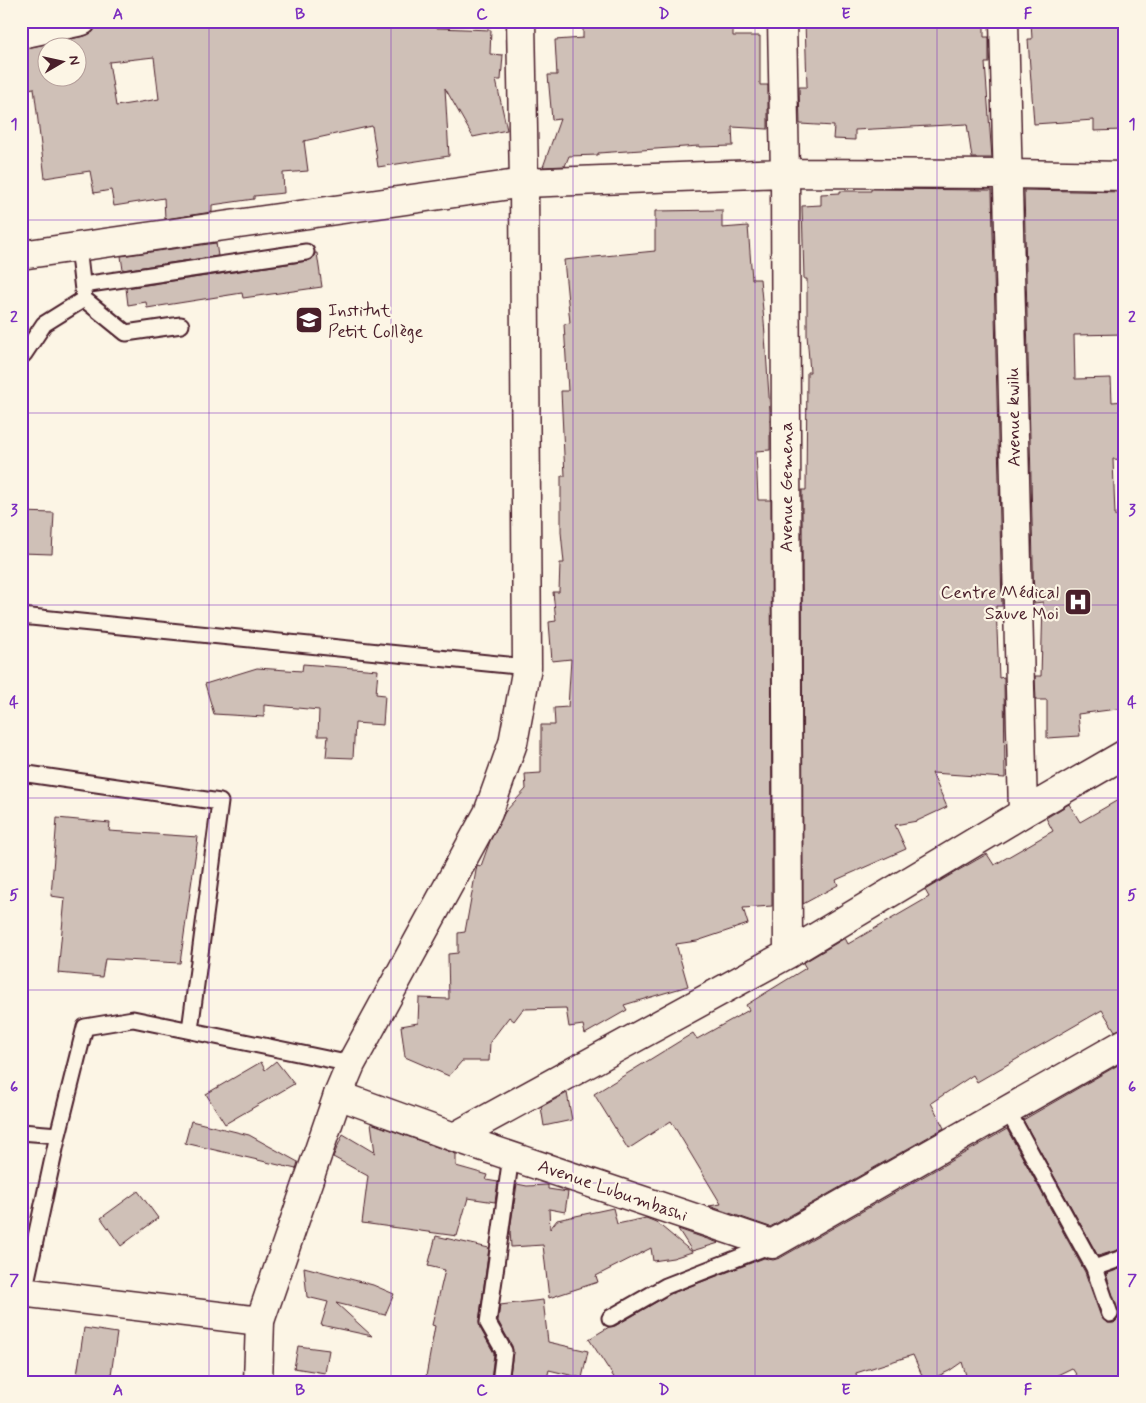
<svg xmlns="http://www.w3.org/2000/svg" width="1146" height="1403" viewBox="0 0 1146 1403" font-family="Mynerve,sans-serif">
	<style>
		.building { fill: #cfc0b7; stroke: #4a1f2b; fill-rule: evenodd }
		.lines { fill: none; stroke-linecap: round; stroke-linejoin: round }
		.lane-casing { stroke: #4a1f2b; stroke-width: 19 }
		.street-casing { stroke: #4a1f2b; stroke-width: 31 }
		.secondary-casing { stroke: #4a1f2b; stroke-width: 31 }
		.lane { stroke: #fcf5e5; stroke-width: 15 }
		.street { stroke: #fcf5e5; stroke-width: 28 }
		.secondary { stroke: #fcf5e5; stroke-width: 28 }
		.grid { fill: none; stroke: #7b2cbf; stroke-width: 1; stroke-opacity: 0.55 }
		.labels { text-anchor: middle; stroke-width: 4.5; stroke-linejoin: round; paint-order: stroke }
		.poi-label { font-size: 18px; fill: #4a1f2b; stroke: #fcf5e5; text-anchor: start }
		.street-label { font-size: 18px; fill: #4a1f2b; stroke: #fcf5e5 }
		.neatline { fill: none; stroke: #7b2cbf; stroke-width: 2 }
		.grid-label { font-size: 16px; text-anchor: middle; font-weight: bold; fill: #7b2cbf }
	</style>
	<rect width="100%" height="100%" fill="#fcf5e5"/>
	<filter id="ink" filterUnits="userSpaceOnUse"><feTurbulence type="fractalNoise" baseFrequency=".02" numOctaves="2"/><feDisplacementMap in="SourceGraphic" scale="10" xChannelSelector="R" yChannelSelector="G"/><feConvolveMatrix kernelMatrix="1 2 1 2 8 2 1 2 1" color-interpolation-filters="sRGB"/></filter>
	<g filter="url(#ink)">
		<path class="building" d="M118,21H436L437,28L491,30L490,54L503,55L501,80H496L507,130L473,137L445,88L449,156L378,167L372,126L304,141L308,171L283,173L284,193L254,196V199L212,205V212L165,219L164,198L114,206L111,190L94,193L90,171L45,178L34,88L21,90V49L85,36L93,32L97,25ZM48,48H78V78H48ZM154,57L159,99L116,106L109,62Z
			M583,21H733V36H760V85H768V129L732,127L733,146L699,147V146L598,153V155L569,156L565,166L543,167L560,119L552,120L548,75H557L555,40L583,38Z
			M805,21H984V37H989V63H985L992,158H972L967,124L855,130V140L833,139L834,126L800,124L799,87H807Z
			M1031,21H1125V73H1123L1124,100H1122L1123,130L1094,131V120L1034,124L1028,39H1032Z
			M871,189L992,190L1002,606H996L999,678L1004,677L1005,778L932,773L947,807L917,821L895,825L906,849L836,880L838,885L803,904L802,490H806L807,372H810L807,335V279H804L802,206L821,205V194L840,193V191H871Z
			M1024,190L1125,192V334L1074,335L1075,379L1111,378L1112,402L1125,401V460L1113,459L1115,516H1125V708L1078,714L1080,736L1047,738V700H1036L1035,676H1041L1043,602L1034,603Z
			M722,210V228L748,226L752,279H760L764,321L770,411V450L756,451L758,500H771L772,906L743,908L748,924L697,941L676,944L688,986L624,1005L627,1010L585,1034L583,1025L569,1027L566,1008L523,1009L514,1021L509,1017L490,1042L489,1061H462L449,1076L405,1057L401,1026L418,1023L419,998L449,999L448,954L458,953V933L465,932L477,865L481,866L490,841L505,812L526,789L525,774L541,773V725H555L554,708L568,707L571,659L552,661L549,622L556,621L553,592H559L560,563H564L561,532V476H565L561,391H568L564,324L570,323L564,260L655,251V211Z
			M216,243L218,256L123,270L121,256Z
			M315,253H317L322,287L243,298L242,293L147,308L146,302L128,305L126,288L307,261L312,259Z
			M21,512L54,513L52,554L21,553Z
			M303,664L378,670L376,694L385,695L383,725L355,723L353,758L326,757L328,736H318L319,710L264,705V717L214,714L205,684L257,668L302,671Z
			M1125,796V1027L1115,1031L1102,1010L977,1082L973,1075L931,1103L944,1128L770,1227L709,1206L721,1204L671,1121L628,1149L594,1094L693,1033L697,1039L749,1010L746,1005L806,968L803,963L845,938L848,944L929,897L925,890L959,870L987,854L994,865L1053,831L1046,818L1069,804L1080,822Z
			M57,818L110,823L109,831L198,837L180,963L105,959L102,977L58,973L65,898L51,896Z
			M276,1061L294,1084L225,1124L206,1094L261,1062L265,1070Z
			M1125,1061V1248L1098,1256L1023,1120Z
			M567,1093L572,1120L544,1126L541,1107Z
			M191,1121L249,1135L298,1162L296,1169L185,1143Z
			M371,1123L456,1154V1166L488,1175L486,1180L498,1182L495,1202L468,1198L457,1236L362,1223L368,1176L333,1157L343,1134L375,1153Z
			M1007,1129L1085,1272L1101,1317L1108,1323H1114L1117,1320L1119,1315L1106,1274L1125,1267V1382H1081L1072,1368L1043,1382H968L962,1362L949,1371L925,1382L913,1355L856,1373L857,1382H617L589,1339L609,1327L615,1326L670,1294L764,1258L773,1260L780,1258Z
			M517,1184L527,1186L548,1185V1189L568,1192L565,1212L549,1209L550,1229L557,1220L613,1208L617,1224L646,1218L656,1222L692,1252L673,1258L653,1261L651,1248L596,1276L598,1282L549,1298L543,1245L511,1247L510,1230Z
			M138,1191L158,1218L121,1246L101,1218Z
			M678,1229L719,1243L692,1251Z
			M436,1236L489,1248L479,1322L480,1328L494,1353L491,1382H425L435,1326L432,1325L445,1270L428,1266Z
			M304,1267L373,1285L394,1294L385,1315L336,1303L372,1336L321,1325L328,1302L307,1297Z
			M543,1300L548,1342L588,1351L582,1378L549,1370L546,1382H509L513,1352L512,1346L498,1321L500,1305Z
			M84,1328L117,1333L110,1382H76Z
			M298,1346L329,1350L325,1373L294,1368Z"/>
		<g class="lines">
			<g class="lane-casing">
				<path id="lane" d="M78,247L84,299L126,333L181,325
					M83,285L306,252
					M21,355L24,354L44,324L84,299
					M21,616L527,667
					M21,773L220,802L190,1030
					M1008,1111L1094,1268L1110,1314
					M21,1132L58,1135
					M1094,1268L1125,1257
					M24,1292L58,1135L85,1027L133,1019L351,1064
					M610,1318L666,1286L771,1245
					M500,1382L504,1351L488,1323L511,1156"/>
			</g>
			<g class="street-casing">
				<path id="street" d="M782,21L785,173L788,954
					M1004,21L1023,813
					M21,34L82,21
					M21,255L524,183L785,173L1007,174L1125,176
					M338,1095L454,1137L788,954L1023,813L1125,754
					M454,1137L772,1244L1125,1043
					M21,1292L260,1321"/>
			</g>
			<g class="secondary-casing">
				<path id="secondary" d="M258,1382L260,1321L338,1095L351,1064L488,813L513,743L527,667L524,183L521,21"/>
			</g>
			<use href="#lane" class="lane"/>
			<use href="#street" class="street"/>
			<use href="#secondary" class="secondary"/>
		</g>
	</g>
	<path class="grid" d="M209,21V1382M391,21V1382M573,21V1382M755,21V1382M937,21V1382M21,220H1125M21,413H1125M21,605H1125M21,798H1125M21,990H1125M21,1183H1125"/>
	<defs>
		<g id="school-square" transform="scale(1.4375)"><rect x="-9" y="-9" width="18" height="18" rx="4" fill="#4a1f2b" stroke="#fcf5e5"/><path d="M0-5L7-2L0 1L-7-2ZM-4 1L0 2.5L4 1V4Q0 6-4 4Z" fill="#fff"/></g>
		<g id="hospital-square" transform="scale(1.4375)"><rect x="-9" y="-9" width="18" height="18" rx="4" fill="#4a1f2b" stroke="#fcf5e5"/><path d="M-5-5h3v3.5h4V-5h3V5h-3V1.5h-4V5h-3Z" fill="#fff"/></g>
	</defs>
	<g fill-rule="evenodd">
		<use href="#school-square" x="309" y="320"/>
		<use href="#hospital-square" x="1078" y="602"/>
	</g>
	<g class="labels">
		<g class="poi-label">
			<text x="328" y="316">Institut<tspan x="328" dy="21">Petit Collège</tspan></text>
			<text x="1059" y="598" text-anchor="end">Centre Médical<tspan x="1059" dy="21">Sauve Moi</tspan></text>
		</g>
		<g class="street-label">
			<text transform="translate(1013 417) rotate(-91)" y="6">Avenue kwilu</text>
			<text transform="translate(786 487) rotate(-90)" y="6">Avenue Gemena</text>
			<text transform="translate(613 1190) rotate(19)" y="6">Avenue Lubumbashi</text>
		</g>
	</g>
	<rect width="1146" height="1403" fill="none" stroke="#fcf5e5" stroke-width="55"/>
	<g transform="translate(62 62) rotate(81)"><circle r="24" fill="#fcf5e5" stroke="#b59f9b"/>
	<path d="M0-4L9 19L0 12L-9 19Z" fill="#4a1f2b"/>
	<text y="-8" font-size="14" font-weight="bold" text-anchor="middle" fill="#4a1f2b">N</text>
	</g>
	<rect x="28" y="28" width="1090" height="1348" class="neatline"/>
	<g class="grid-label">
		<text x="118" y="19">A</text>
		<text x="300" y="19">B</text>
		<text x="482" y="19">C</text>
		<text x="664" y="19">D</text>
		<text x="846" y="19">E</text>
		<text x="1028" y="19">F</text>
		<text x="14" y="129">1</text>
		<text x="1132" y="129">1</text>
		<text x="14" y="322">2</text>
		<text x="1132" y="322">2</text>
		<text x="14" y="515">3</text>
		<text x="1132" y="515">3</text>
		<text x="14" y="707">4</text>
		<text x="1132" y="707">4</text>
		<text x="14" y="900">5</text>
		<text x="1132" y="900">5</text>
		<text x="14" y="1092">6</text>
		<text x="1132" y="1092">6</text>
		<text x="14" y="1285">7</text>
		<text x="1132" y="1285">7</text>
		<text x="118" y="1395">A</text>
		<text x="300" y="1395">B</text>
		<text x="482" y="1395">C</text>
		<text x="664" y="1395">D</text>
		<text x="846" y="1395">E</text>
		<text x="1028" y="1395">F</text>
	</g>
</svg>
